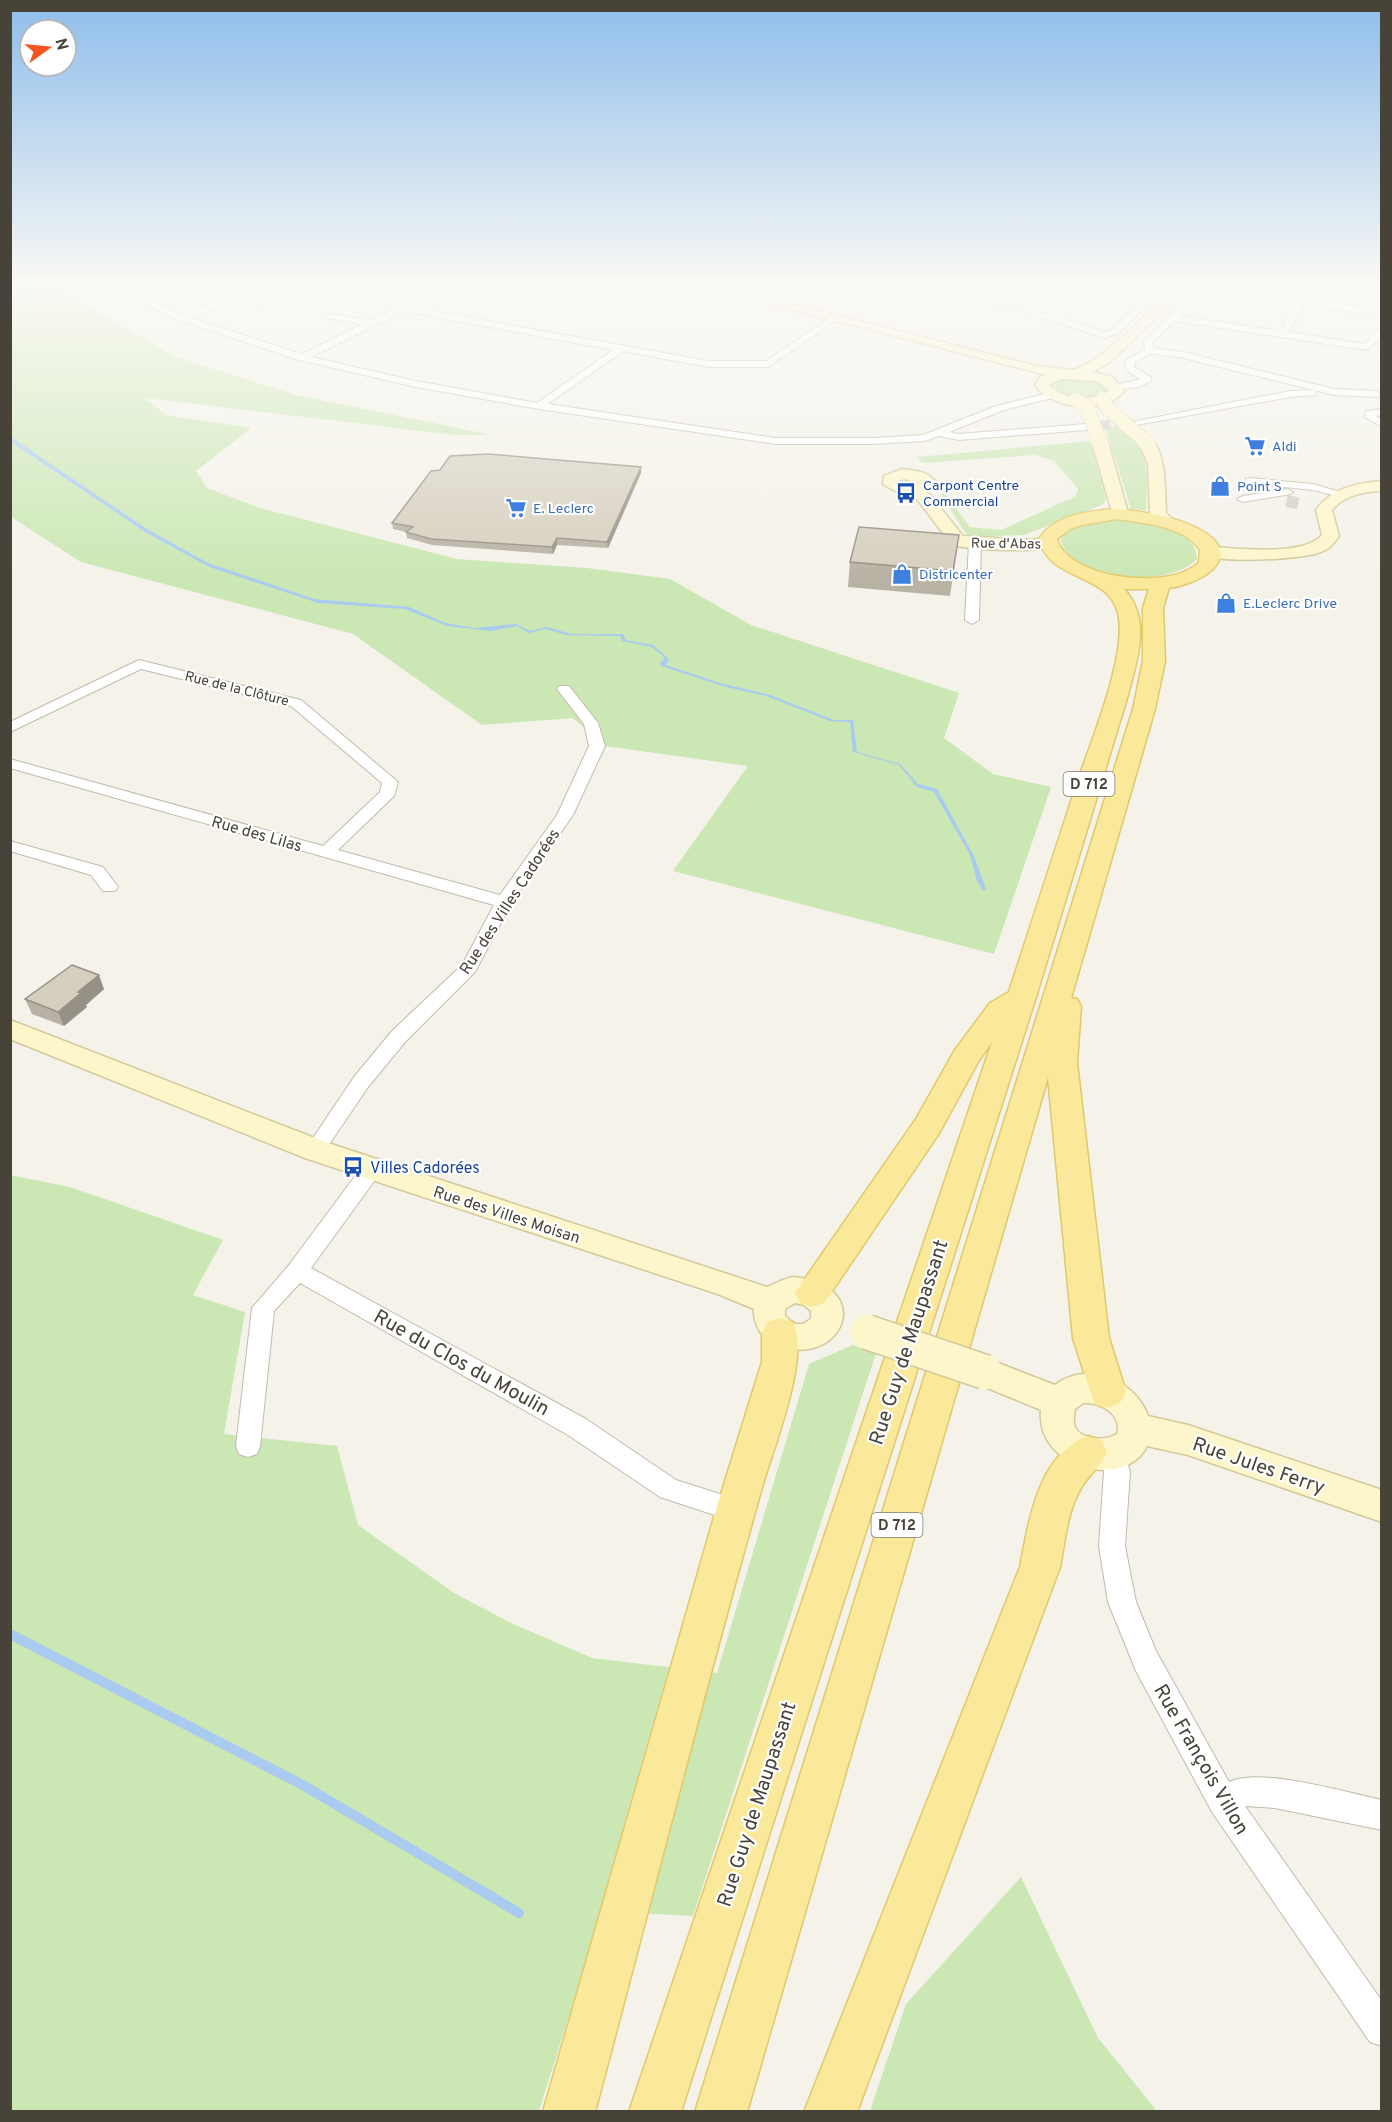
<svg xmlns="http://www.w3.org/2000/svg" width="1392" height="2122" viewBox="0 0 1392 2122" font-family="Overpass,sans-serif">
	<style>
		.green { fill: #cbe7b4 }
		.water { fill: #a8cbef }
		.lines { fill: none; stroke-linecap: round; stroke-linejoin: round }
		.stream { stroke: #a8cbef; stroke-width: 10 }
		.street-tunnel-far1 { stroke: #d2cfc6; stroke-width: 10; stroke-dasharray: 10 4.5; stroke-linecap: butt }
		.street-tunnel { stroke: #d2cfc6; stroke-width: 12; stroke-dasharray: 12 6; stroke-linecap: butt }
		.street-casing { stroke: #c0bbac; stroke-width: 2 }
		.secondary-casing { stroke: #d3c99a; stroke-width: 3 }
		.primary-casing { stroke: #e1c96b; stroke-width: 3 }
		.street { fill: #fff; fill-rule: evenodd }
		.secondary { fill: #fdf6cb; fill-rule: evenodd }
		.primary { fill: #fbe99b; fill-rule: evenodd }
		.secondary-bridge-far2-casing { stroke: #d3c99a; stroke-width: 15; stroke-linecap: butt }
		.secondary-bridge-far1-casing { stroke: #d3c99a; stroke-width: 18; stroke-linecap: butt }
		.secondary-bridge-casing { stroke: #d3c99a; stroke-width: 37; stroke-linecap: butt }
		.secondary-bridge-far2 { stroke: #fdf6cb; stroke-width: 14 }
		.secondary-bridge-far1 { stroke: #fdf6cb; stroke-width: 16 }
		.secondary-bridge { stroke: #fdf6cb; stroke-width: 34 }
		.wall { fill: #b8b2a4 }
		.shaded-wall { fill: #969186 }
		.building { fill: #d6cfbf; stroke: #969186; stroke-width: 1.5 }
		.labels { text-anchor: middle; stroke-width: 4.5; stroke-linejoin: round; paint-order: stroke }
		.far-shop-label { font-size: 14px; fill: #366cbe; stroke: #fff; text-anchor: start }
		.far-transit-label { font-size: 14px; fill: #164399; stroke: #fff; text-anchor: start }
		.far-street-label { font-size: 14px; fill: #484338; stroke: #fff }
		.shield { fill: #fff; stroke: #7f7b74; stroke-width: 1.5 }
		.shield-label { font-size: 15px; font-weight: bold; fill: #484338 }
		.street-label { font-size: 16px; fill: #484338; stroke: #fff }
		.transit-label { font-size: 16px; fill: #164399; stroke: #fff; text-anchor: start }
		.near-street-label { font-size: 20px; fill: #484338; stroke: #fff }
	</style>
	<rect width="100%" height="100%" fill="#f4f2e9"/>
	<path class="green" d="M10,282H45L176,357L296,395L492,435H455L145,398L166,415L251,428L196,471L207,488L260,508L457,559L587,568L670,579L751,625L959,693L944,738L993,774L1051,787L994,954L673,871L748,766L605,746L573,718L482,725L353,634L81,562L11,517Z
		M1064,379L1097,381L1109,390C1097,403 1066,399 1054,387L1055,383Z
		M1121,426C1152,452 1147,473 1146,510L1131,509L1105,427Z
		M1090,441L1106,499L1102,505L1024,535L974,537L966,534L941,494L944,493L970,527L1001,530L1076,496L1078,489L1054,461L1035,455L922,463L917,457Z
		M1115,519C1141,521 1196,524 1197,559C1171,588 1071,583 1061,540C1072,521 1095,522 1115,519Z
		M10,1175L70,1187L223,1240L193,1295L245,1312L224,1434L337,1446L358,1525L454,1593L513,1624L592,1658L717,1673L809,1364L853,1345L876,1353L693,1916L602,1911L539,2111H11Z
		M1021,1877L1098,2038L1157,2111H870L906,2004Z"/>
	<path class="water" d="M11,437L147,529L208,563L314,599L409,607L445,623L475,628L516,624L530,631L547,627L571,634H623L626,640L653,645L669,659L666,665L720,683L770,695L834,720H853L857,752L900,764L918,784L937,789L974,856L986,889L983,891L977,881L970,855L934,792L917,787L899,765L853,752L850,722L830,721L766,696L726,687L661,666L660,664L665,658L652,647L622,641L620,636L566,635L546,629L529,633L517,626L491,631L447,626L405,609L318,603L209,567L145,532L11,442Z"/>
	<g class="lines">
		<path class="stream" d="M10,1634L301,1784L519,1913"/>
		<path class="street-tunnel-far1" d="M1086,427L1131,423"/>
		<path class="street-tunnel" d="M1291,508L1295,491"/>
		<g class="street-casing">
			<path id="street" d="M97,282H109L182,315L268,282H280L245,297L276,304V308L237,300L191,318L302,354L363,324L327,318V314L371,320L448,282H459L411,307L708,361H766L834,315L837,316V320L768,367H708L623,351L548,404L776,438H872L923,435L996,406L1052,392L1057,395L1056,397L1004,410L949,432L959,434L1086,424L1091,427L1086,430L959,440L939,436L925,441L872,444H776L539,409L416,387L299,360L179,320ZM403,311L613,350L537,403L416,381L311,357Z
				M296,282H311L323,287L319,290Z
				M855,282C946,282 1019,305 1105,332L1113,329L1160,282H1169L1119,333L1105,338L1003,305Z
				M1204,282H1213L1179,316L1280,331L1297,302L1301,299L1382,310V316L1304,305L1288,332L1365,344L1382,326V336L1367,350L1175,321L1152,343L1154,348L1183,352L1334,389L1377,391L1382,395L1377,397L1334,395L1183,358L1151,353L1135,362L1134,367L1151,377V381L1138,387L1112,390V386L1140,379L1126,370L1125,361L1145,349L1144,341Z
				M1312,390L1316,391V395L1290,397L1131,426L1126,423L1290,391Z
				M1382,409V415L1375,416L1382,419V427L1365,417L1366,411Z
				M1250,478L1313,484L1347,494L1341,497L1313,490L1246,483V479Z
				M1287,489L1293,492L1291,494L1243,502L1237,499L1243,496Z
				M975,539L981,543L979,620L972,624L965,620L969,543Z
				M139,660L301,700L398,782L394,796L338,850L500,895L557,815L589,746L584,724L557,689L559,686H569L598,723L605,746L573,815L512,902L475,972L406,1041L368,1087L322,1155L315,1158L308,1155L305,1150L354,1077L392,1031L462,965L494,905L10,768V759L323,846L380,792L382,783L291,706L141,669L10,732V722Z
				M10,841L103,867L118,887L115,891H103L91,875L10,851Z
				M371,1162L378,1164L382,1170L378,1176L311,1268L586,1419L676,1480L745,1502L749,1510L745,1518L736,1522L660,1497L568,1435L300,1283L274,1311L260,1446L257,1454L248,1457L239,1454L236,1446L252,1308L289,1265L364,1164Z
				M1113,1444L1122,1447L1130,1471L1125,1546L1136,1602L1156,1651L1229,1782C1260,1767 1345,1792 1382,1800V1830L1275,1808L1245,1806L1382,2001V2046L1370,2042L1212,1812L1136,1671L1108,1602L1099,1546L1104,1471L1100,1455L1104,1447Z"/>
		</g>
		<g class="secondary-casing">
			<path id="secondary" d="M685,282H706L1033,365L1070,370C1095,370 1159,301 1180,282H1193L1110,362L1093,372L1112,377L1124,391C1104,416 1053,409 1035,385L1040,377L1046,375ZM1061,379L1096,381L1109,390C1094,402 1062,400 1049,385Z
				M1147,438C1167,444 1165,495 1166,513L1175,522L1173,526H1161L1150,514L1148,464L1139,443Z
				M1101,441L1109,446L1127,509L1123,517L1117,519L1109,514L1111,509L1093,446Z
				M902,469C917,471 927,471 937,483L927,491L963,536L1027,540L1049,538L1057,543C1048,555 969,549 952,545L913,494L895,491L883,484L884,476ZM904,479L919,483L910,485L898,481Z
				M1382,481V491C1362,492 1345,495 1332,510L1339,536C1333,545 1328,550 1318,553C1301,559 1211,565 1201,552L1210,547C1237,548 1303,557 1322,535L1316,510C1332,488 1356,483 1382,481Z
				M10,1020L325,1142L767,1287C775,1284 785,1278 793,1277C800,1277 809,1280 815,1282C871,1301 835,1368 776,1345C762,1340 753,1323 754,1309L718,1294L305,1158L10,1039ZM795,1303L804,1305L811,1311V1319L803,1324H794L785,1316V1309Z
				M985,1358L1055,1385C1087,1360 1135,1380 1148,1416L1188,1425L1382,1490V1522L1188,1455L1147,1446C1125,1491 1035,1469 1041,1410L973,1382L968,1372L973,1362ZM1083,1403C1100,1402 1123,1414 1117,1434C1106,1441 1078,1441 1074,1424C1073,1420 1075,1413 1075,1409Z"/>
		</g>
		<g class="primary-casing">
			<path id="primary" d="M1117,509C1144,512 1173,516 1197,528C1248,554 1205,583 1169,588L1163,608L1165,661L1155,709L1071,998L1077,999L1081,1006L1077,1063L1109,1338L1126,1392L1120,1403L1107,1408L1094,1403L1073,1338L1048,1077L747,2112H695L1133,709L1143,661V608L1149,589H1124C1152,619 1137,660 1128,695L1036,997L681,2112H629L992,1042L978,1062L938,1135L824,1303L812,1307L800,1303L795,1293L916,1119L955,1050L990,1003L1009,992C1032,921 1055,850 1078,780C1092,739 1128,653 1118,613C1108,572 1049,582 1039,539C1055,514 1089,511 1117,509ZM1117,519C1143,523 1185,526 1200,550L1199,562C1173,591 1068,580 1057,539L1070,529L1082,525Z
				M780,1318L793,1322C810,1357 774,1446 763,1484C704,1692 651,1902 595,2112H543L716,1510L762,1362V1333L767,1322Z
				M1088,1436L1102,1441L1107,1453C1100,1468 1087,1476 1080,1490C1067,1513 1065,1542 1060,1567L857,2112H804L1020,1567C1029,1521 1038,1454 1088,1436Z"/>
		</g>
		<use href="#street" class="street"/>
		<use href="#secondary" class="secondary"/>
		<use href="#primary" class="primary"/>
		<g class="secondary-bridge-far2-casing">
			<path id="secondary-bridge-far2" d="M1103,399L1106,407L1146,442
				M1076,400L1087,407L1100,442"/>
		</g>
		<g class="secondary-bridge-far1-casing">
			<path id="secondary-bridge-far1" d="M1099,441L1101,446
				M1145,441L1147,443"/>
		</g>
		<g class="secondary-bridge-casing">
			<path id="secondary-bridge" d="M867,1332L985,1372"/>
		</g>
		<use href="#secondary-bridge-far2" class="secondary-bridge-far2"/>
		<use href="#secondary-bridge-far1" class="secondary-bridge-far1"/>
		<use href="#secondary-bridge" class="secondary-bridge"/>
	</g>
	<path class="wall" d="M641,467V473L608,548L557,545L553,554L432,545L407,538L406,532L393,529L392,523L440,470Z
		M959,535L950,596L848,587L850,562Z
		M104,989L86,1005L87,1007L64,1026L32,1014L25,999Z"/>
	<path class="shaded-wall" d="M641,467V473L608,548L607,542Z
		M557,538V545L553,554L552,547Z
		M99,975L104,989L86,1005L87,1007L64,1026L58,1012L78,992Z"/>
	<path class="building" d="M488,454L641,467L607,542L557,538L552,547L431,539L406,532L413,527L392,523L431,471L440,470L450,456Z
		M859,527L959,535L953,571L850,562Z
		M72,965L99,975L78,992L81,993L58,1012L25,999Z"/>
	<linearGradient id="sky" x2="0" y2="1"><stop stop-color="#8ebdeb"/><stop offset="0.49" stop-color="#faf9f5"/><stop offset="1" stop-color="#faf9f5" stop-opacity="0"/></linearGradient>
	<rect width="1392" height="579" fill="url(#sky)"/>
	<defs>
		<g id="supermarket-bare" transform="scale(1.62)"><path d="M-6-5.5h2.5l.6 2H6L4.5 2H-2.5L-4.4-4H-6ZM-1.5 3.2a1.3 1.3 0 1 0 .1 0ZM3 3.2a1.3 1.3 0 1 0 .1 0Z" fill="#3f7fe0" stroke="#fff" stroke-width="2.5" paint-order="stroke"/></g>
		<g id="shop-bare" transform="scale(1.62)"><path d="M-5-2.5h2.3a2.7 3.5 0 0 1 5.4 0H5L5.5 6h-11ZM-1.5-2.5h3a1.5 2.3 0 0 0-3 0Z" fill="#3f7fe0" stroke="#fff" stroke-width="2.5" paint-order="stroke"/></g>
		<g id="bus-bare" transform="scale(1.62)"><path d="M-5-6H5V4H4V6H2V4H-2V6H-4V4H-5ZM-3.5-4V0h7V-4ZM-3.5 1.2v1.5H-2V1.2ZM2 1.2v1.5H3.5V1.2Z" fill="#1a4fb4" stroke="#fff" stroke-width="2.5" paint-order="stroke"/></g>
	</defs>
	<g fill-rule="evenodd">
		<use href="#supermarket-bare" x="1255" y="446"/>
		<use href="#shop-bare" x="1220" y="486"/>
		<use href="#bus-bare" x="906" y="493"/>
		<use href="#supermarket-bare" x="516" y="508"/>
		<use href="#shop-bare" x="902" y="574"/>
		<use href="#shop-bare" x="1226" y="603"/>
		<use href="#bus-bare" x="353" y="1167"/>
	</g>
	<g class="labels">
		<g class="far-shop-label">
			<text x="1272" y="451">Aldi</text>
			<text x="1237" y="491">Point S</text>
			<text x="533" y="513">E. Leclerc</text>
			<text x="919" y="579">Districenter</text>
			<text x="1243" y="608">E.Leclerc Drive</text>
		</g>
		<g class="far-transit-label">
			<text x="923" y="490">Carpont Centre<tspan x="923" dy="16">Commercial</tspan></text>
		</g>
		<g class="far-street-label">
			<text transform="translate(1006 543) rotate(1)" y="5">Rue d'Abas</text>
			<text transform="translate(237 688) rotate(14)" y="5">Rue de la Clôture</text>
		</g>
		<g class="shield">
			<rect x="1063.5" y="772" width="51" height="24" rx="4.5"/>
			<rect x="871.5" y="1513" width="51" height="24" rx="4.5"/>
		</g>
		<g class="shield-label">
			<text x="1089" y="789">D 712</text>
			<text x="897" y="1530">D 712</text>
		</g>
		<g class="street-label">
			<text transform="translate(257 833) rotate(16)" y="6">Rue des Lilas</text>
			<text transform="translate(509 901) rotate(-57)" y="6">Rue des Villes Cadorées</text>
			<text transform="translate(507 1214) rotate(18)" y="6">Rue des Villes Moisan</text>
		</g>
		<g class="transit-label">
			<text x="370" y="1173">Villes Cadorées</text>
		</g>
		<g class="near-street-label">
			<text transform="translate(908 1342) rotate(-72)" y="7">Rue Guy de Maupassant</text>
			<text transform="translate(462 1362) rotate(29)" y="7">Rue du Clos du Moulin</text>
			<text transform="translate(1259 1465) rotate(19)" y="7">Rue Jules Ferry</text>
			<text transform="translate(1202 1759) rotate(60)" y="7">Rue François Villon</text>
			<text transform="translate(756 1804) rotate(-72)" y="7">Rue Guy de Maupassant</text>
		</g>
	</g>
	<rect width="1392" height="2122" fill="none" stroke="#484338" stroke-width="24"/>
	<g transform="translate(48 48) rotate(75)"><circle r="28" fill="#ffffff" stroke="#b6b4af" stroke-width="1.5"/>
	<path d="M0-4.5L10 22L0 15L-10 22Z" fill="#f45521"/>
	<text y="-9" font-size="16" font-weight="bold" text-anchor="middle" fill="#484338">N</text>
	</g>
</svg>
